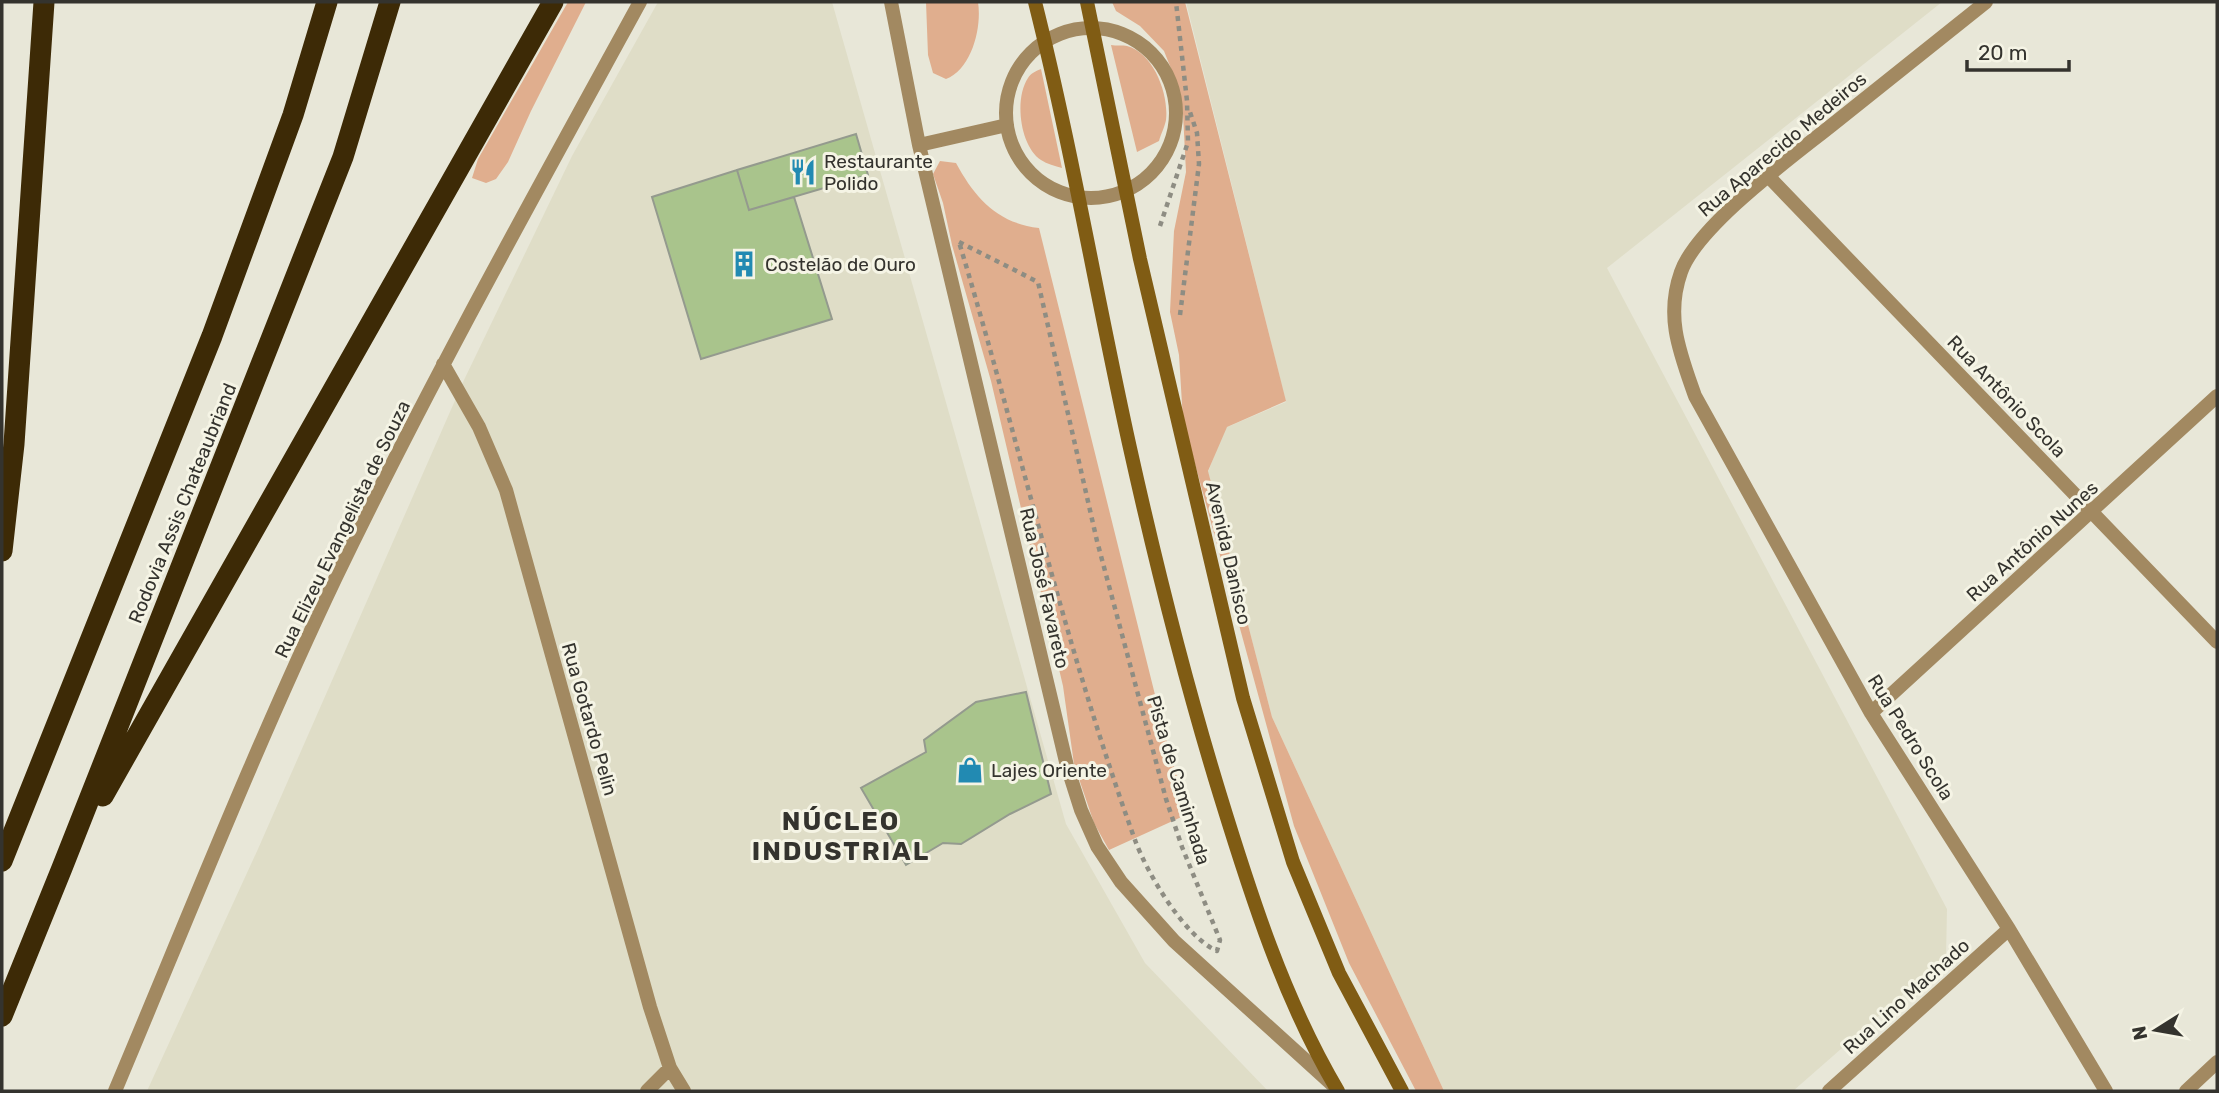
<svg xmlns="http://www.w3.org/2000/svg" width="2219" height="1093" viewBox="0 0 2219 1093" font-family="Rubik,sans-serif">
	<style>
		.built { fill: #dfddc7 }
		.green { fill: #e0ae8e }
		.building { fill: #a9c48c; stroke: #949a8e; stroke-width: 2 }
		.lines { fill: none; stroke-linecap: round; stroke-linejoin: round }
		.path { stroke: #8e8d83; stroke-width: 4.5; stroke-dasharray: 5 5; stroke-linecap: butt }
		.street { stroke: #a28961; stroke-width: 14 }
		.secondary { stroke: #805c14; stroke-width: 14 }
		.highway { stroke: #3d2a06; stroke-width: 21 }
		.labels { text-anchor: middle; stroke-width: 6; stroke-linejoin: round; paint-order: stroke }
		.street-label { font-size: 19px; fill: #34332e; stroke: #f5f4e5 }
		.poi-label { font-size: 19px; fill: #34332e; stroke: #f5f4e5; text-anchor: start }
		.district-label { font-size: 26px; font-weight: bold; letter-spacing: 2px; fill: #34332e; stroke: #f5f4e5 }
	</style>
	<rect width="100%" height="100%" fill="#e8e7d8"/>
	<path class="built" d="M658,2H832L1066,824L1145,963L1268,1091H147L258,849L464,380L572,156Z
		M1186,2H1942L1607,268L1947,909L1946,957L1793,1091H1444L1272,717L1208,472L1225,428L1286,402Z"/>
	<path class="green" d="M568,2H586L531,111L508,162L496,179L486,183L472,178L478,159Z
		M926,2H978C982,27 972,69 946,79L933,73L928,55Z
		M1112,2H1185L1286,401L1227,427L1208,471L1272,717L1444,1091H1416L1349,963L1294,826L1183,420L1179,355L1170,312L1174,231L1186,172L1183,114L1176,81L1164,51L1140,26L1116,11Z
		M1111,45C1116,46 1123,45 1127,46C1154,53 1169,95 1166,120C1165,126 1161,134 1159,141L1137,152Z
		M1041,69L1062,168C1055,166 1047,164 1041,160C1020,146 1014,99 1028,78C1031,73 1036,71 1041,69Z
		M940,161L956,163C975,198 997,223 1039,228L1166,739L1188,814L1109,850L1094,823L1074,764L1063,686L991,381L952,245L943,203L933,174Z"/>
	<path class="building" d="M856,134L868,175L749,210L737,170Z
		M737,170L749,210L794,197L832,319L701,359L652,197Z
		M1026,692L1051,794L1010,814L961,844L943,843L906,865L861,788L926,752L924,740L976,702Z"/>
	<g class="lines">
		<path class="path" d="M1160,226L1188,142L1187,101L1176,2
			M959,242L1038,282L1097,541L1166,799L1182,847L1220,940L1217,951C1184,936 1147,873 1135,840C1064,644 1019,441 959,242Z
			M1180,315L1199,164L1197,133L1189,109"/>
		<path class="street" d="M891,2L919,145L1067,766L1081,810L1097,846L1121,882L1174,941L1335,1087
			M1986,2C1935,43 1884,84 1832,125C1792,157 1697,226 1681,272C1665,317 1680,353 1695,396L1871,713L2009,929L2106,1091
			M1006 113a85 85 0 1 1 170 0a85 85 0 1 1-170 0Z
			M919,145L1007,125
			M1768,176L2217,642
			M443,364L479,427L506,490L650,1007L670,1068L684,1091
			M1871,713L2217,396
			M115,1091C187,920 256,745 336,577C430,382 536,192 640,2
			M647,1091L670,1068
			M1829,1091L2009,929
			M2186,1091L2217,1062"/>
		<path class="secondary" d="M1035,2C1072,149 1097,299 1130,448C1156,565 1185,681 1220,795C1251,896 1284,1000 1338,1091
			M1087,2L1140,259L1243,698L1293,862L1339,973L1402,1091"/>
		<path class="highway" d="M2,551L14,444L44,2
			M103,796L553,2
			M2,861L212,336L293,115L327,2
			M2,1016L62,868L343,157L390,2"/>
	</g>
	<defs>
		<g id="restaurant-bare" transform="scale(2.1)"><path d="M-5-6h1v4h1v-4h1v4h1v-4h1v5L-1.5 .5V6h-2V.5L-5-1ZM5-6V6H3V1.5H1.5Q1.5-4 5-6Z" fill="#228ab2" stroke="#f5f4e5" stroke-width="2.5" paint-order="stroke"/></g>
		<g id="building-bare" transform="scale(2.1)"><path d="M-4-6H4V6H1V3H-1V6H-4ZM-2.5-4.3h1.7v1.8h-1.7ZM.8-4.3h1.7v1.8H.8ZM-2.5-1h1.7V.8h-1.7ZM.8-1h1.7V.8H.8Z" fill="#228ab2" stroke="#f5f4e5" stroke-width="2.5" paint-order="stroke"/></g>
		<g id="shop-bare" transform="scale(2.1)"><path d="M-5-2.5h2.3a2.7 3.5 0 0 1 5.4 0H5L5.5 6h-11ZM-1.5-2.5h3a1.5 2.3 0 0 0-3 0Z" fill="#228ab2" stroke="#f5f4e5" stroke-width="2.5" paint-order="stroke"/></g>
	</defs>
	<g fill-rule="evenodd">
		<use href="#restaurant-bare" x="803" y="172"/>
		<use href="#building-bare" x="744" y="264"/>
		<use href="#shop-bare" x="970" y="770"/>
	</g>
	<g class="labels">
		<g class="street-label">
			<text transform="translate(1782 144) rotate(-40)" y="7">Rua Aparecido Medeiros</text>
			<text transform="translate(2007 396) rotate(46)" y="7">Rua Antônio Scola</text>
			<text transform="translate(182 503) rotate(-68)" y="7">Rodovia Assis Chateaubriand</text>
			<text transform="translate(342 529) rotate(-64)" y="7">Rua Elizeu Evangelista de Souza</text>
			<text transform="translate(2032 541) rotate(-42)" y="7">Rua Antônio Nunes</text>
			<text transform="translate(1229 553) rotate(77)" y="7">Avenida Danisco</text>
			<text transform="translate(1045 588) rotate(77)" y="7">Rua José Favareto</text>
			<text transform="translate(590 719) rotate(74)" y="7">Rua Gotardo Pelin</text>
			<text transform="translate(1911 737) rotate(58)" y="7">Rua Pedro Scola</text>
			<text transform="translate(1179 780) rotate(73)" y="7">Pista de Caminhada</text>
			<text transform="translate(1906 996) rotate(-42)" y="7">Rua Lino Machado</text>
		</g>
		<g class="poi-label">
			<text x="824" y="168">Restaurante<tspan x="824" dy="22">Polido</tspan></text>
			<text x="765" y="271">Costelão de Ouro</text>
			<text x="991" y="777">Lajes Oriente</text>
		</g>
		<g class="district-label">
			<text x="841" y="830">NÚCLEO<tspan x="841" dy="30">INDUSTRIAL</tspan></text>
		</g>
	</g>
	<rect width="2219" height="1093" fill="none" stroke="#34332e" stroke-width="7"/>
	<g transform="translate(2156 1030) rotate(259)" stroke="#f5f4e5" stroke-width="5" paint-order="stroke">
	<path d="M0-5L12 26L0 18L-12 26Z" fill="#34332e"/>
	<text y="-10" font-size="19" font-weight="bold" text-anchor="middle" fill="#34332e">N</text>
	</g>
	<path d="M1967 60v10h102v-10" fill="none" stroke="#34332e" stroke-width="3.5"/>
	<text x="1978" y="60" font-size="21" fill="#34332e" stroke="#f5f4e5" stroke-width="5" paint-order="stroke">20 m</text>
</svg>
